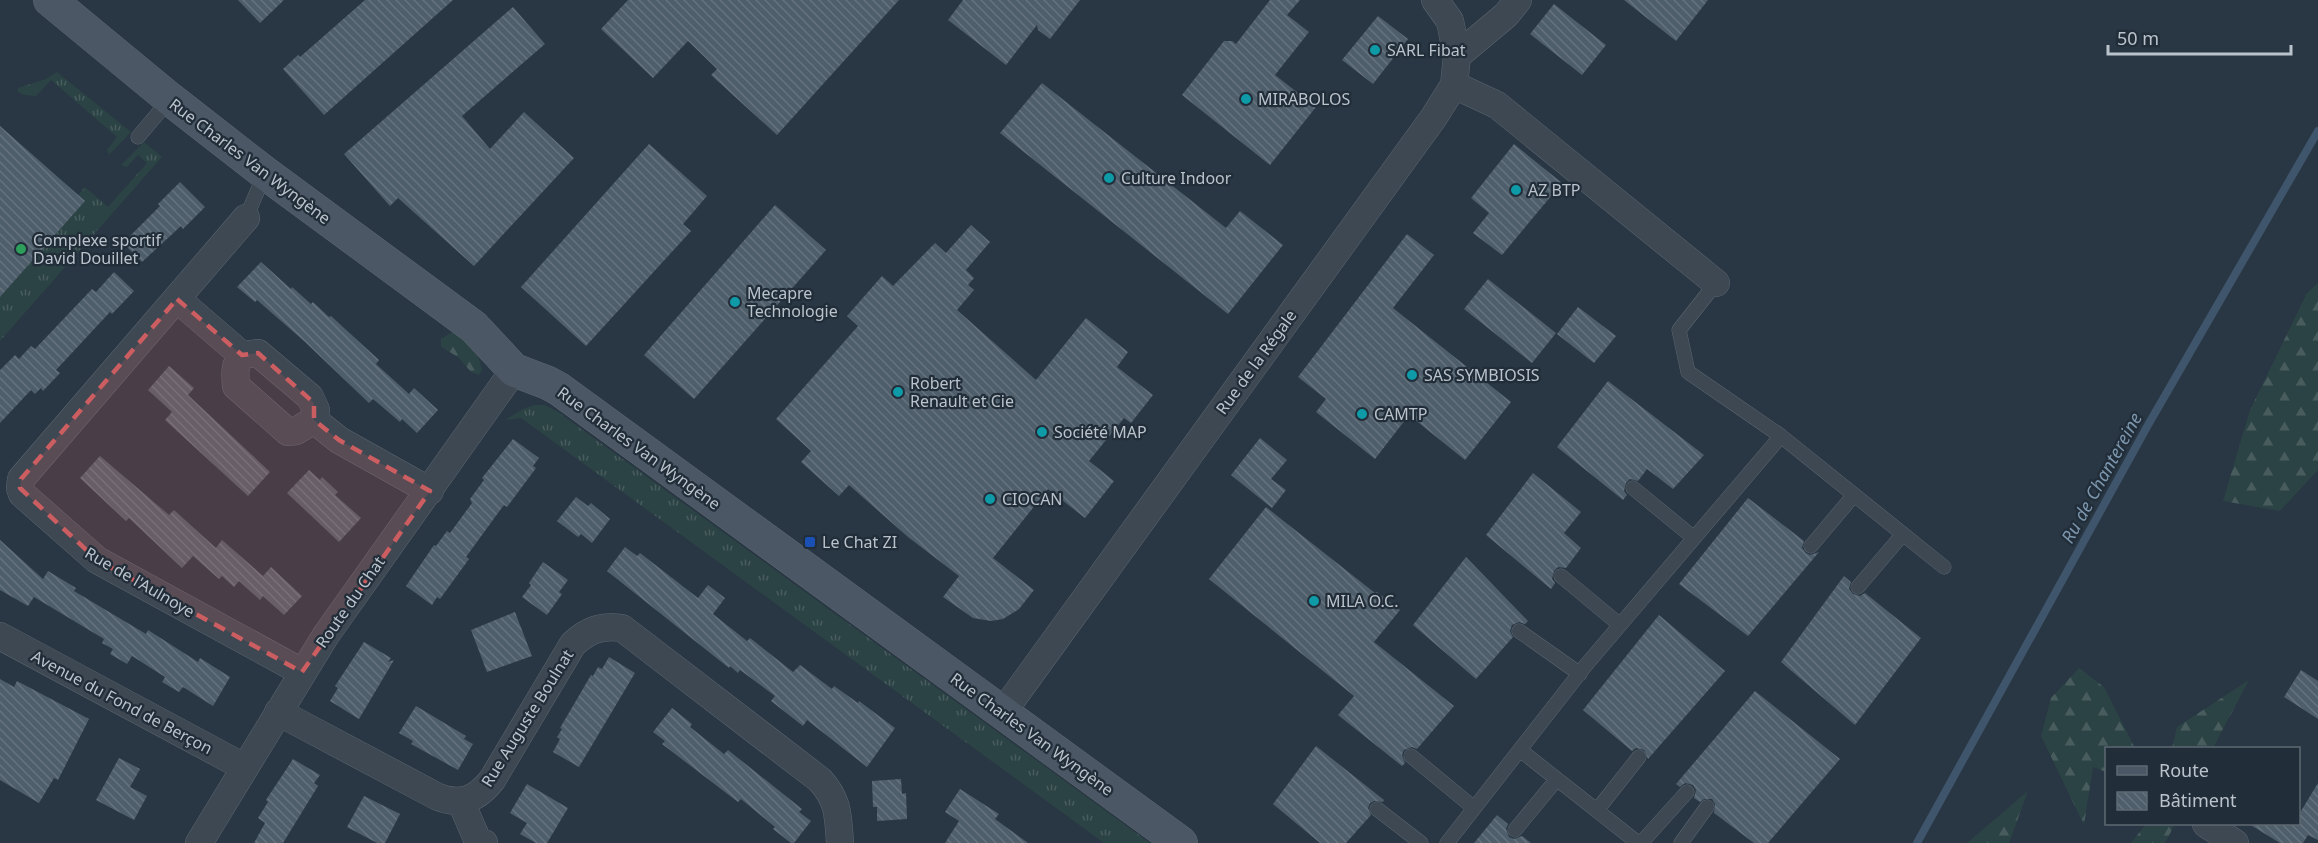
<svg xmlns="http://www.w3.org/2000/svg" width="2318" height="843" viewBox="0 0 2318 843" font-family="'Noto Sans',sans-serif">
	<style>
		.grass { fill: url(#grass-tufts) }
		.forest { fill: url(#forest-firs) }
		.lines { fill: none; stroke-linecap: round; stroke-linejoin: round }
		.stream { stroke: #3f556b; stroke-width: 8 }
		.building { fill: url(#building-back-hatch) }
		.lane-casing { stroke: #5b6670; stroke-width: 15 }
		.street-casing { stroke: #5b6670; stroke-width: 28 }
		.secondary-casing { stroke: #5b6670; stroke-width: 34 }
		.lane { stroke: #3d4853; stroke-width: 14 }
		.street { stroke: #3d4853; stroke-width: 27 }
		.secondary { stroke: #4b5765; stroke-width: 33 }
		.marked { fill: #cc5e61; fill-opacity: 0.2; stroke: #cc5e61; stroke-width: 4.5; stroke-dasharray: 12 8; stroke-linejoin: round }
		.culture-dot { fill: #0f9aa8; stroke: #212d38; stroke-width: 2 }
		.leisure-dot { fill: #2e9e5b; stroke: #212d38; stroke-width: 2 }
		.transit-dot { fill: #1a4fb4; stroke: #212d38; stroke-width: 2 }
		.labels { text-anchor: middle; stroke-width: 4.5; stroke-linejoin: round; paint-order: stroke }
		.poi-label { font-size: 16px; fill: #bac3cc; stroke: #212d38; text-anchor: start }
		.street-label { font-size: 16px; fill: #bac3cc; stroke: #212d38 }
		.water-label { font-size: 18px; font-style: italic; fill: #7c96ad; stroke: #212d38 }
	</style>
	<defs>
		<pattern id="grass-tufts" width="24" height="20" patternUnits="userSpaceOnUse" patternTransform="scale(1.5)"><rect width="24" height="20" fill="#2b4344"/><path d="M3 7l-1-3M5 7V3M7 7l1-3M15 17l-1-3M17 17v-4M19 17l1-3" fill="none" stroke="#485c5e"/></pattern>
		<pattern id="forest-firs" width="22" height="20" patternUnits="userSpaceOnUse" patternTransform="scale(1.5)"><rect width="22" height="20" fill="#2b4344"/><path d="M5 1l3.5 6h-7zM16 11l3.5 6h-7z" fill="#485c5e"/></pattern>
		<pattern id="building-back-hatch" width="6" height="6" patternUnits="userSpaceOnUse" patternTransform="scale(1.5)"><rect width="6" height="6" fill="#4f5e6b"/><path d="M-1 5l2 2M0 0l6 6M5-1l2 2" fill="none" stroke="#66737f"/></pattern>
	</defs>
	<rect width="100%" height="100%" fill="#293643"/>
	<path class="grass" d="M57,72L131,132L109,155L107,150L117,137L51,80L36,96L24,95L18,92V88L46,79Z
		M144,142L162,157L0,341V297L84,201L78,195L85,187L108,207L147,163L138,155L127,167L121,165Z
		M534,405H545L558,412L1150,843H1104L521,418L505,420L523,409Z"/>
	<path class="forest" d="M2318,283V470L2280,511L2223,501L2250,410L2307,293Z
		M452,332C470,338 479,353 482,370L479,375L471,372L458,357L441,347V339Z
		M2079,668L2104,687L2135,748H2106V772L2093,767L2084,825L2041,736L2051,698Z
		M2249,680L2213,748H2172L2177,727Z
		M2028,791L2009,843H1967Z
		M2146,824H2175L2165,843H2131Z"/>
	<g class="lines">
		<path class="stream" d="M1917,843L2148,425L2318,131"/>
	</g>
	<path class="building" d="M238,0H284L260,23Z
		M365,0H453L324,115L283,69L298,55L300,57Z
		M628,0H899L777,135L711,75L717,69L688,41L653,78L601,29Z
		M963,0H1080L1050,39L1038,30L1037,25L1006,65L948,20Z
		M1270,0H1300L1287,15L1309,32L1275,75L1316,107L1270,165L1182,95L1224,41H1232L1236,44Z
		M1624,0H1708L1676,41Z
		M1554,4L1606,45L1582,75L1530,34Z
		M513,7L545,44L462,116L490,149L524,112L574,158L474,266L398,198L390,206L344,154Z
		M1378,16L1408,39L1373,84L1342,60Z
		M1042,83L1226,228L1240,211L1283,245L1228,314L1000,133Z
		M0,126L85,201L0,297Z
		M649,144L707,196L683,224L691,231L586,346L521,287Z
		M1514,144L1562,183L1502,255L1473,233L1489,213L1471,198Z
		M180,182L205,207L183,229L181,226L142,262L123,243L160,206L158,204Z
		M775,205L826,250L694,399L644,355Z
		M971,225L990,242L966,270L974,278L968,285L974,290L957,310L1036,380L1086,318L1128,352L1117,367L1153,395L1131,423L1124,418L1089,461L1114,481L1085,518L1048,489L993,558L1034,590L1019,609L1003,619L991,621L973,618L943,597L959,576L908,537L849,485L839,496L801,462L811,451L776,419L858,326L847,316L882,276L893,286L935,243L946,253Z
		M1407,234L1434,255L1393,308L1511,402L1465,460L1409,415L1375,459L1316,412L1326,399L1298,377Z
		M261,262L291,289L292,287L311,304L313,302L329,317L331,316L379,360L376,364L409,394L414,388L438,410L417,433L402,419L400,422L373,399L369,403L304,341L257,300L255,302L237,287Z
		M114,272L134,291L112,314L110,312L56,370L60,373L43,391L41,388L35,394L31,390L0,423V370L15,355L19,359L31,346L35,349L92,289L96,292Z
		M1488,279L1556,333L1532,363L1464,309Z
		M1578,307L1616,336L1594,363L1557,334Z
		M169,366L194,388L188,395L270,472L248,496L165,420L172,412L148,390Z
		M1608,381L1704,455L1673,489L1647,469L1638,481L1630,479L1626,483L1624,491L1627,495L1623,500L1557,447Z
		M1260,438L1287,460L1271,479L1286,490L1272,508L1231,475Z
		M513,439L539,458L533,466L536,468L507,507L504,505L498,513L466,557L469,559L440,599L437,597L432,605L406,586L434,545L436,546L447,531L450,533L472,503L470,499L484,480L482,478Z
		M100,456L169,515L174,510L216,548L222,540L263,576L271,567L302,596L284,615L263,596L260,600L239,581L234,587L222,576L219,579L193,556L182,568L129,518L126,521L80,478Z
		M309,470L320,480L322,477L338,492L335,495L361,518L339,542L287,493Z
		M1533,473L1581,512L1564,533L1581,548L1566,568L1558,567L1554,571L1552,579L1555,583L1551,589L1486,535Z
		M576,497L588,506L591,503L610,519L592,543L581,534L578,537L557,521Z
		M1748,498L1804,541L1802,548L1806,553L1810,555L1819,552L1748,636L1679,584Z
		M1266,507L1375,593L1377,592L1400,610L1374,642L1454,706L1417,749L1412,747L1404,750L1402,755L1405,763L1402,766L1338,715L1354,696L1209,579Z
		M0,540L43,579L48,571L76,588L74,591L146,634L148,630L198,662L200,658L230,677L213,706L183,687L179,692L162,682L165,677L132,656L127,664L110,654L113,649L102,643L104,639L34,597L28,606L0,590Z
		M625,547L637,556L640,553L698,598L708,585L725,598L713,614L747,641L750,638L793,672L800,665L832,689L834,686L858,703L859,701L895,728L867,767L807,720L803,726L771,701L775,696L740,670L738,673L730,666L729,668L607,571Z
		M1466,557L1528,621L1525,624L1519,622L1512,625L1510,631L1513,637L1476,679L1413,625Z
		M543,562L568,580L559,592L562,594L547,615L522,597L531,585L529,583Z
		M1844,576L1851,582L1849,589L1853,594L1860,596L1865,593L1921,638L1855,725L1781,662Z
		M515,612L532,656L487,672L471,630Z
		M1659,615L1725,671L1648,759L1644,750L1636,748L1632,751L1583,710Z
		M364,642L391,658L388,662L394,660L359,719L330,701L338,688L335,686Z
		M609,657L635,673L579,767L553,752L560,739L557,737L562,729L560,728L591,675L593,676L598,667L602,669Z
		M2301,670L2318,681V719L2284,697Z
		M0,679L14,687L17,681L89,719L58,780L54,778L39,803L0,780Z
		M1755,691L1840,759L1768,843H1754L1714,813L1715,804L1712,799H1704L1700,802L1694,798L1696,790L1693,785L1685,783L1680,787L1676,784Z
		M416,706L466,736L464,739L473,744L458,770L411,744L413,741L399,733Z
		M672,708L692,724L690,727L724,754L728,750L802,809L799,812L811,821L794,843H791L773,829L775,827L741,799L738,802L662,744L665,741L653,732Z
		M1316,746L1384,800L1383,802L1374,801L1370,803L1368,808L1371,815L1346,843H1320L1273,804Z
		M119,758L140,769L130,787L147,796L134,820L96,800Z
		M293,759L320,775L314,783L318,786L283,843H254L265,823L258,818L268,802L266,800Z
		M901,779L902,794L906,793L907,819L877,821V807H873L872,781Z
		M2318,783V840L2308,835L2303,843H2280L2249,824H2298V816Z
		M527,784L568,808L547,843H536L520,834L527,823L510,813Z
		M960,789L999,814L995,819L1028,843H945L959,821L945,812Z
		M364,796L400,814L385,843H377L347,827Z
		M1497,815L1508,824L1506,829L1509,837L1514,839L1522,836L1531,843H1474Z"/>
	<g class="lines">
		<g class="lane-casing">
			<path id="lane" d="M138,137L170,99
				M246,218L265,173
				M1781,436L1944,567
				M1633,488L1694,538
				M1811,546L1854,495
				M1561,576L1620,625
				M1858,587L1903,534
				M1519,631L1580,674
				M1520,750L1638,843
				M1411,756L1474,808
				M1377,809L1421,843
				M1597,810L1639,757
				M1515,830L1557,779
				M1447,843L1586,665L1781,436L1688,372L1679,330L1716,283
				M1641,843L1687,792
				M1681,843L1707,807"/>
		</g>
		<g class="street-casing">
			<path id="street" d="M1457,56L1506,15L1518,0
				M1454,85L1497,105L1716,283
				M246,218L21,479L20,488L22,494L97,560L302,672
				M177,299L242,355L258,353L310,397L316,410L314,420L296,431L288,432L236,386C235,374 234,365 242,355
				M314,420L339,440L430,491
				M0,636L244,767
				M278,712L438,797C461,806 477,799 492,780L573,644C588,630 602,625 622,628L820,780C839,801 838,816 840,843
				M1003,712L1434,117L1454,85L1457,56L1450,21L1435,0
				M461,802L477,839L484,843
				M2206,824L2235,843
				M199,843L326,635L514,370"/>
		</g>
		<g class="secondary-casing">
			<path id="secondary" d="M50,0L170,99L265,173L474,327L514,370L548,383L559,389L1181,843"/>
		</g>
		<use href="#lane" class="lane"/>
		<use href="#street" class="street"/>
		<use href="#secondary" class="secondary"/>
	</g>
	<path class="marked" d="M177,299L242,355L258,353L314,403V420L339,440L430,491L302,672L97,560L20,488L21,479Z"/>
	<g class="culture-dot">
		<circle cx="1375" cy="50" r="6"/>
		<circle cx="1246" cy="99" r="6"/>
		<circle cx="1109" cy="178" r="6"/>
		<circle cx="1516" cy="190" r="6"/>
		<circle cx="735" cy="302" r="6"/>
		<circle cx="1412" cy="375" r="6"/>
		<circle cx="898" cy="392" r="6"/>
		<circle cx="1362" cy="414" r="6"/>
		<circle cx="1042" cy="432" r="6"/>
		<circle cx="990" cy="499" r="6"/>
		<circle cx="1314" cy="601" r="6"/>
	</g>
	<circle class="leisure-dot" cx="21" cy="249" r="6"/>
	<rect class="transit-dot" x="804" y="536" width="12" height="12" rx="3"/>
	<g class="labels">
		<g class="poi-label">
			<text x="1387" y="56">SARL Fibat</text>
			<text x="1258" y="105">MIRABOLOS</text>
			<text x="1121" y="184">Culture Indoor</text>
			<text x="1528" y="196">AZ BTP</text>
			<text x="33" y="246">Complexe sportif<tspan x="33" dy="18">David Douillet</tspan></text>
			<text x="747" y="299">Mecapre<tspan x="747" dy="18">Technologie</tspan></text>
			<text x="1424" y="381">SAS SYMBIOSIS</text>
			<text x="910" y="389">Robert<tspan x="910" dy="18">Renault et Cie</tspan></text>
			<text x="1374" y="420">CAMTP</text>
			<text x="1054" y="438">Société MAP</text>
			<text x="1002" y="505">CIOCAN</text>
			<text x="822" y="548">Le Chat ZI</text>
			<text x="1326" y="607">MILA O.C.</text>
		</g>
		<g class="street-label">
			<text transform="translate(250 161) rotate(37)" y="6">Rue Charles Van Wyngène</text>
			<text transform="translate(1256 362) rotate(-54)" y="6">Rue de la Régale</text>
			<text transform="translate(639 448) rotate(36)" y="6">Rue Charles Van Wyngène</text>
			<text transform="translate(140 582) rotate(30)" y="6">Rue de l'Aulnoye</text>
			<text transform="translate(350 602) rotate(-55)" y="6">Route du Chat</text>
			<text transform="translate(122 702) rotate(28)" y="6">Avenue du Fond de Berçon</text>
			<text transform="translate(527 718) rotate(-58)" y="6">Rue Auguste Boulnat</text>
			<text transform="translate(1032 734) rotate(36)" y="6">Rue Charles Van Wyngène</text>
		</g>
		<g class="water-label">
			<text transform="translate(2102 478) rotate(-61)" y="6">Ru de Chantereine</text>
		</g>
	</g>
	<rect x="2105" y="747" width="195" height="78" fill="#212d38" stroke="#5e6973" stroke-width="1.5"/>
	<rect x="2117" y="766" width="30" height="9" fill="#4b5765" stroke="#5e6973" stroke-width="1.5"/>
	<text x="2159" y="777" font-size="18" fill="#bac3cc">Route</text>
	<rect x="2117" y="792" width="30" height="18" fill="url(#building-back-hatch)" stroke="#5e6973" stroke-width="1.5"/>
	<text x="2159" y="807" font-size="18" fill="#bac3cc">Bâtiment</text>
	<path d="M2108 45v9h183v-9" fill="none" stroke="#bac3cc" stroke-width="3"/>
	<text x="2117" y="45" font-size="18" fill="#bac3cc" stroke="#212d38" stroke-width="4.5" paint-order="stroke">50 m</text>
</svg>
